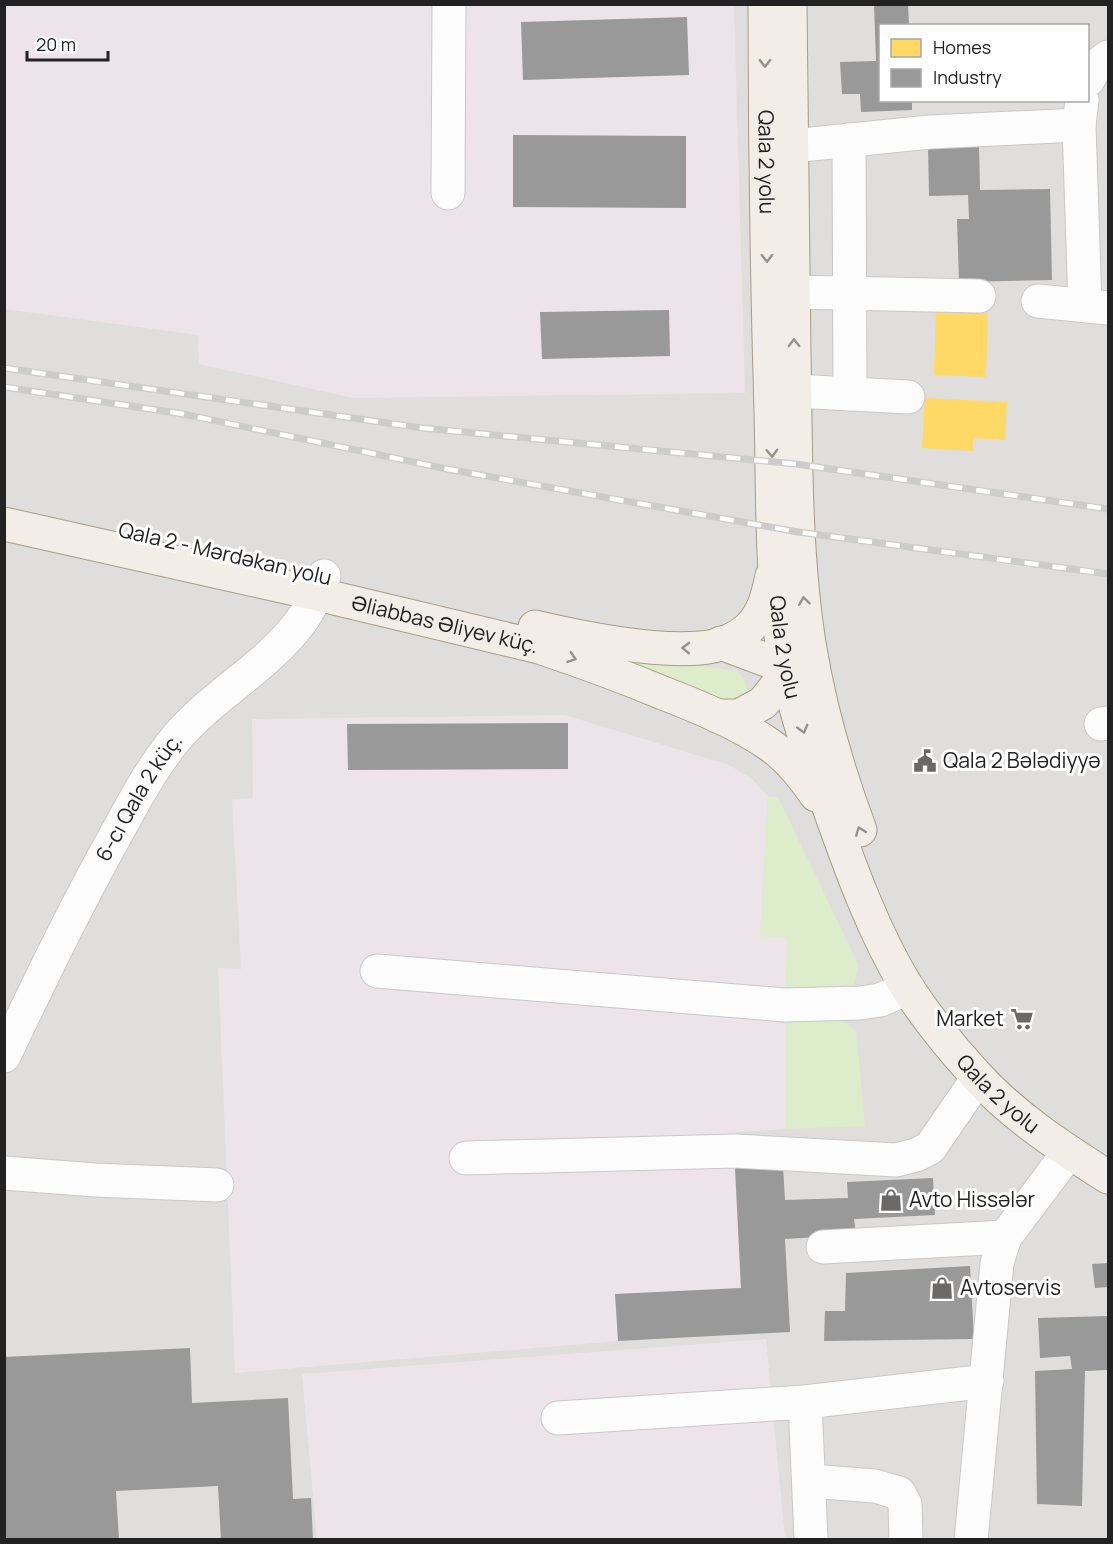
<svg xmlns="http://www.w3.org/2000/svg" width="1113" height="1544" viewBox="0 0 1113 1544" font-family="Manrope,sans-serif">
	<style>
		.residential { fill: #dfdedc; fill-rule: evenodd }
		.industrial { fill: #ede4e9 }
		.grass { fill: #ddeccb }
		.homes { fill: #ffd966 }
		.industry { fill: #999 }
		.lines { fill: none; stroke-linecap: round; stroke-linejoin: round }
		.minor-casing { stroke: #c9c8c7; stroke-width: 35 }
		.major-casing { stroke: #a79c86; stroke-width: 35 }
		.minor { stroke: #fdfcfc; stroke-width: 33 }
		.major { stroke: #f3ede7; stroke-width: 33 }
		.rail-casing { stroke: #ccc; stroke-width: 7 }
		.rail { stroke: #fff; stroke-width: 4.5; stroke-dasharray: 14; stroke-linecap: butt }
		.oneway { stroke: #95928e }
		.labels { text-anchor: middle; stroke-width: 6; stroke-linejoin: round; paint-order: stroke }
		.street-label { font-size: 21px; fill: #222; stroke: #fff }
		.poi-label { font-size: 21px; fill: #222; stroke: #fff; text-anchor: start }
	</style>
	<rect width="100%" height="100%" fill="#f0eeeb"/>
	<path class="residential" d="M5,5H1108V1539H5ZM880,26H1088V100H880Z"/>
	<path class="industrial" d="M5,5H734L745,393L354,398L199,364L198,335L5,309Z
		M565,715L729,765L752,779L768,796L760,936L787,937L785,1129L736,1132L735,1168L741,1288L616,1294L618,1341L235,1373L218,968L241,969L232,799L253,798L252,719Z
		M766,1339L785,1539H317L302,1374Z"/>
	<path class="grass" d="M578,649L737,671C745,679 748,685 747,697L731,704Z
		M768,796L778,797L858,964L854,986L785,989L787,938L760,936Z
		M840,1020L856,1030L865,1126L785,1129V1021Z"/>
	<path class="homes" d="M936,311L988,313L986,377L934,375Z
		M925,398L1007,402L1005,440L973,438V451L922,448Z"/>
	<path class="industry" d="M874,4H908L909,26H880V100H912V110L861,112L860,94H842L840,62L876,61Z
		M687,17L689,75L523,80L521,22Z
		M513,135L686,136V208L513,207Z
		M979,145L980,190L1050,189L1052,280L959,282L957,219H969L968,195L929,196L928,146Z
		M669,310L670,356L542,359L540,312Z
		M568,723V769L348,770L347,724Z
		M783,1166L785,1200L848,1198L847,1182L933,1178L935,1215L854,1219L856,1235L785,1239L790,1332L618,1341L615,1294L741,1288L735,1168Z
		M1108,1263V1287L1095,1288L1092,1264Z
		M970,1266L974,1339L824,1341L825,1311H845L846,1273Z
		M1108,1316V1370L1085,1371L1082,1506L1037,1504L1035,1371L1072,1369L1070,1356L1040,1358L1038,1318Z
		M190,1348L192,1403L288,1398L293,1499L311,1498L313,1540H221L218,1486L116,1491L119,1540H4V1357Z"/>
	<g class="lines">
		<g class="minor-casing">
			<g id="minor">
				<path d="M1088,80L1096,66L1108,57"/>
				<path d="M1082,100L1079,125L1085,305"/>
				<path d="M849,140L850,394"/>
				<path d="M792,146L930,132L1079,125"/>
				<path d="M448,193L449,4"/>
				<path d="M793,292L979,296"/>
				<path d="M1038,301L1108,308"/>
				<path d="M795,391L908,397"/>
				<path d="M1101,724L1108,723"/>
				<path d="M377,971L785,1005L860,1003L880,1000L908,988"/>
				<path id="s1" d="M4,1056C38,985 71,916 109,847C128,813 146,777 170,746C208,696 268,669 304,617C313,604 318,590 324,576"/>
				<path d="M466,1158L735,1151L896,1160L916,1155L930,1148L978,1078"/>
				<path d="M4,1173L95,1180L217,1185"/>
				<path d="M823,1247L1005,1237"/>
				<path d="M558,1418L805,1402"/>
				<path d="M810,1481L875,1486L899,1493L905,1504L906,1540"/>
				<path d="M811,1540L805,1402L987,1381"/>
				<path d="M971,1540L997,1263L1005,1237L1069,1152"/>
			</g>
		</g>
		<g class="major-casing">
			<g id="major">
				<path id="s2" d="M765,4C765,140 767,276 771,412C773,489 771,567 782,644C790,697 808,749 826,799C849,864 872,930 908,989C928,1019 951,1048 976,1075C1013,1116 1062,1148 1108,1177"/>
				<path d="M790,4C791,121 792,237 794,353C796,449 794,547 809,643C819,706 838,771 860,830"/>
				<path id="s3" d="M4,524L317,594L539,647C581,661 622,676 663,693C699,707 738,723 770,745C789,758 803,776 816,795"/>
				<path d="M535,627C582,638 652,652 700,648C718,647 738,639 750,627C764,613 768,595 772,576"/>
				<path d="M721,643L769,661L801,680"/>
				<path d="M717,716H739L763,703L797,660"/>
			</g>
		</g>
		<use href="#minor" class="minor"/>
		<use href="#major" class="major"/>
		<g class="rail-casing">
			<path id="rail" d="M4,368L422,428L796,464L1108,509
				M4,387L183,414L447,469L798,532L1108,574"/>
		</g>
		<use href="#rail" class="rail"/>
	</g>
	<defs><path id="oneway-chevron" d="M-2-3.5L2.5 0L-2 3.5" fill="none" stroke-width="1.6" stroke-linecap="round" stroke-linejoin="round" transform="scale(1.5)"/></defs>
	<g class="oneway">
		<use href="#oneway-chevron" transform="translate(765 63) rotate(90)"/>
		<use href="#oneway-chevron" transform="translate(767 258) rotate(89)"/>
		<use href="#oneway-chevron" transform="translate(794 343) rotate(-91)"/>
		<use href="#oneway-chevron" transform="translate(772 453) rotate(88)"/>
		<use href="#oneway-chevron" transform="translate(804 601) rotate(-97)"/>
		<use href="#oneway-chevron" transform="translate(686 648) rotate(-179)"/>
		<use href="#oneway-chevron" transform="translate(572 658) rotate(19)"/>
		<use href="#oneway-chevron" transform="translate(803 729) rotate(75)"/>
		<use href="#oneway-chevron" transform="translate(860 831) rotate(-111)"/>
	</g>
	<defs>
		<g id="civic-bare" transform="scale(1.8)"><path d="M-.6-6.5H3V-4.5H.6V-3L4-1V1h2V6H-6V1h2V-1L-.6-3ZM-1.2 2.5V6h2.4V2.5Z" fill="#6a6968" stroke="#fff" stroke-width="2.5" paint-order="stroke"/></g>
		<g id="supermarket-bare" transform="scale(1.8)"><path d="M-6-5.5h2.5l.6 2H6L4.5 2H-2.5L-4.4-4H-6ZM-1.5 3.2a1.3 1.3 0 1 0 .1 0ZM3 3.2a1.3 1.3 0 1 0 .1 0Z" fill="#6a6968" stroke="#fff" stroke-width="2.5" paint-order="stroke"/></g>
		<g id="shop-bare" transform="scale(1.8)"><path d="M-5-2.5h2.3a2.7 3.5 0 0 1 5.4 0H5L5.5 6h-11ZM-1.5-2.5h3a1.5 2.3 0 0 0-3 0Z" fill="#6a6968" stroke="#fff" stroke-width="2.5" paint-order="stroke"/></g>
	</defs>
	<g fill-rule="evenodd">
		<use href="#civic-bare" x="925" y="761"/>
		<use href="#supermarket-bare" x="1022" y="1019"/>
		<use href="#shop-bare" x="891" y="1200"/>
		<use href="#shop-bare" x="942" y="1288"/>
	</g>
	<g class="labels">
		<g class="street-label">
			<text dy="7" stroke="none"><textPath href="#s2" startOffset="158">Qala 2 yolu</textPath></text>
			<text transform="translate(225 554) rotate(13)" y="7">Qala 2 - Mərdəkan yolu</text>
			<text dy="7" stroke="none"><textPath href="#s3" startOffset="452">Əliabbas Əliyev küç.</textPath></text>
			<text dy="7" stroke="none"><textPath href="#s2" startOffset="644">Qala 2 yolu</textPath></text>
			<text dy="7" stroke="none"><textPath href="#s1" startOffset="292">6-cı Qala 2 küç.</textPath></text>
			<text dy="7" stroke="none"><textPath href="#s2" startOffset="1148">Qala 2 yolu</textPath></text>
		</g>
		<g class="poi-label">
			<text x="943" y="768">Qala 2 Bələdiyyə</text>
			<text x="1004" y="1026" text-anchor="end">Market</text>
			<text x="909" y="1207">Avto Hissələr</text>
			<text x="960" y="1295">Avtoservis</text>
		</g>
	</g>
	<rect width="1113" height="1544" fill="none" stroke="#222222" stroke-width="12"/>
	<rect x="879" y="24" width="210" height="78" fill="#ffffff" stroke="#a7a7a7" stroke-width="1.5"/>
	<rect x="891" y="39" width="30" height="18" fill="#ffd966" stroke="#a7a7a7" stroke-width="1.5"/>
	<text x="933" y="54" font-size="18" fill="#222222">Homes</text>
	<rect x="891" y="69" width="30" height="18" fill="#999999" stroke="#a7a7a7" stroke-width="1.5"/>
	<text x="933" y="84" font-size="18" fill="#222222">Industry</text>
	<path d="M27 51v9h81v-9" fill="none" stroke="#222222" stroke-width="3"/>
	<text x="36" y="51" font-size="18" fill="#222222" stroke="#ffffff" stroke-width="4.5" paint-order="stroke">20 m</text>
</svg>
